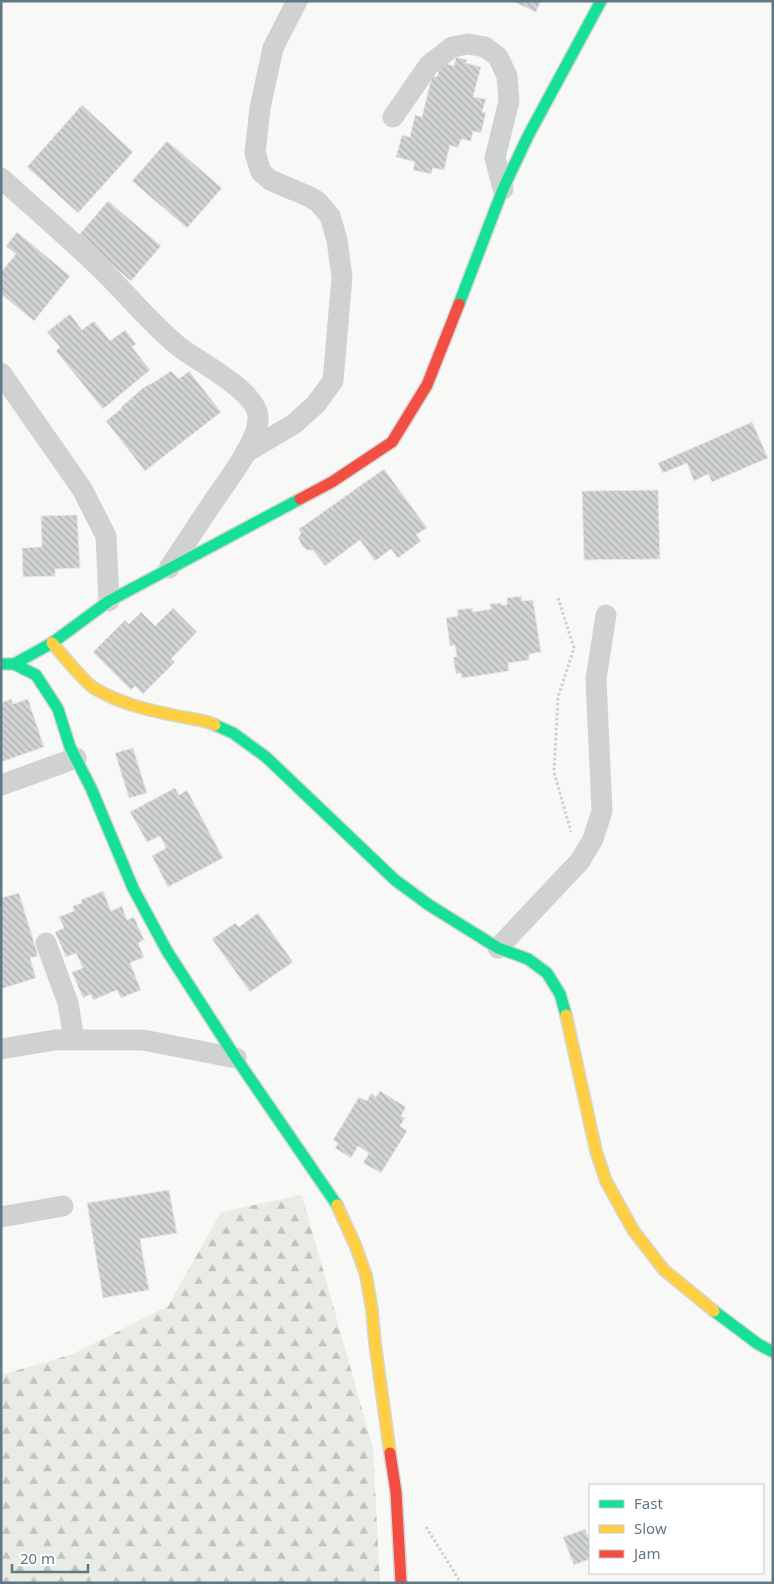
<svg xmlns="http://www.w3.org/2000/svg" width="774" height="1584" viewBox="0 0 774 1584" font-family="'Noto Sans',sans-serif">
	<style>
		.forest { fill: url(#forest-firs) }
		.building { fill: url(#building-back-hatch); stroke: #e8e8e6 }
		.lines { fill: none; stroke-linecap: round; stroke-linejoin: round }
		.fast-casing { stroke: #d5d6d6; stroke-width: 14 }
		.slow-casing { stroke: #d5d6d6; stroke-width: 14 }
		.jam-casing { stroke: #d5d6d6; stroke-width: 14 }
		.path { stroke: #cecfd0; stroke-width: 3; stroke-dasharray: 2.5 2.5; stroke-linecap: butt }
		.street { stroke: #d0d2d2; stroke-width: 21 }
		.fast { stroke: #16e098; stroke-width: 11 }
		.slow { stroke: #ffcf43; stroke-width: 11 }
		.jam { stroke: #f24e42; stroke-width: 11 }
	</style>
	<defs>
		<pattern id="forest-firs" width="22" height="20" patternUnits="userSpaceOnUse" patternTransform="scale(1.25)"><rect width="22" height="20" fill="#e8ece5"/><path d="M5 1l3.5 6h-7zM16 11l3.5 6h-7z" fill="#bfc4bf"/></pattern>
		<pattern id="building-back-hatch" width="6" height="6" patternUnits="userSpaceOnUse" patternTransform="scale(1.25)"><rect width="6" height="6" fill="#d1d3d4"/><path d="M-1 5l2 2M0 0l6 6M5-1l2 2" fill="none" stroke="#adb0b2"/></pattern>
	</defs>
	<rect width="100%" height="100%" fill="#f8f8f7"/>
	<path class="forest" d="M302,1195L373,1448L380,1583H1V1375L73,1354L168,1306L221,1212Z"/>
	<path class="building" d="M512,1H541L536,12Z
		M456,57L467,60L466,63L481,67L473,97L486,99L482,112L486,113L481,133L473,131L471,141L461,139L458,148L450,145L444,170L433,168L431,174L413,170L415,162L396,157L402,135L410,137L415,115L422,117L432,76L437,77L441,62L454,66Z
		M82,105L133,152L78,213L27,167Z
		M167,141L222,188L187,228L132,181Z
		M108,201L161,246L131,281L78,236Z
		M17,232L70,276L34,321L1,294V272L16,254L6,246Z
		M70,314L82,330L94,321L110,341L125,330L136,344L132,347L150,370L103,409L56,351L60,347L47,332Z
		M171,371L179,379L189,371L221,412L145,471L106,421L122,408L121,407L143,388L154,382Z
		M752,422L768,458L712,482L708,474L694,481L687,463L663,473L658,463Z
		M384,469L427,528L416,535L421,541L398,558L391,549L375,561L360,540L325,566L313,550H307L302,546L298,537L301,534L299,529Z
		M658,490L660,559L584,560L582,491Z
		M77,515L80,568L55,569V576L23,577L22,548L42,547L41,516Z
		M521,596L522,601L533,600L541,652L529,654V660L508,663L509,671L462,678L461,673L456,674L453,657H457L455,645L450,646L446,618L458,616L457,610L472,608L473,612L491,609L490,604L501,603V605H507V598Z
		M173,608L197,632L171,659L175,662L143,694L135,686L131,690L93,652L125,620L129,624L141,612L155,626Z
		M11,699L13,704L28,699L44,747L1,762V703Z
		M133,748L147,793L129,798L115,753Z
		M175,788L179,795L187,790L223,858L168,887L152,856L166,848L160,836L147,842L130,812Z
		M103,891L111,911L122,906L127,920L134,917L144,940L138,943L144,957L130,963L141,990L121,998L117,990L93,1000L91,994L83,998L72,972L83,968L76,953L66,957L55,932L64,928L59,917L74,911L73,906L82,903L81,900Z
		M19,893L38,956L30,958L36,978L1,989V898Z
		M258,913L293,962L250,992L212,939L235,923L239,927Z
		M380,1091L406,1107L401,1116L405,1118L400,1126L407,1131L381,1173L363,1163L369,1153L358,1146L351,1158L335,1148L338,1143L333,1140L359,1097L367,1101L371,1093L376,1097Z
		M169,1190L177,1233L140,1239L149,1290L103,1298L87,1203Z
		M585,1529L590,1542V1559L574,1565L563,1537Z"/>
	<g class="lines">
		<g class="fast-casing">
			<path id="fast" d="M459,304L503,189L528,136L601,1
				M1,664H14L52,643L109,601L300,499
				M14,664L36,675L58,709L70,747L91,788L133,888L167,951L236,1058L337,1205
				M215,725L233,733L266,757L395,880L429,905L498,948L528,959L547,973L560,994L566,1015
				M714,1311L758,1344L773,1352"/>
		</g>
		<g class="slow-casing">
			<path id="slow" d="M52,643C64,656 80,678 94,688C128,709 170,714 208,722L215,725
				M566,1015L596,1151L606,1181L633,1230L664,1270L714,1311
				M337,1205L356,1247L366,1275L372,1310L375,1343L390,1453"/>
		</g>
		<g class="jam-casing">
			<path id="jam" d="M300,499L332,482L392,442L427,385L459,304
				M390,1453L396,1492L401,1583"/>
		</g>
		<path class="path" d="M558,598L574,648L558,697L554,772L571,832
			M426,1527L461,1583"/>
		<path class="street" d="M393,117L429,65L452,47L468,44L485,47L498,57L507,76L509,101L495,158L503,189
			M1,178C32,206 64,234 94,262C123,289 147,320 177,345C196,361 256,390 258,416C260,440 226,482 213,502C198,524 184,546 169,568
			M1,373L82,489L106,536L109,601
			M245,453L294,424L316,404L333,381L342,277L337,240L330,216L318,202L310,197L270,180L261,172L255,153L260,108L273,48L297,1
			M1,785L76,758
			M46,943L68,1003L74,1040
			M498,948L580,861L593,839L602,811L596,679L606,615
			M1,1049L55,1040H143L236,1058
			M1,1217L63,1206"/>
		<use href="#fast" class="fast"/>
		<use href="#slow" class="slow"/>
		<use href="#jam" class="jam"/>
	</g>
	<rect width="774" height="1584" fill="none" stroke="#617784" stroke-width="5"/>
	<rect x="589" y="1484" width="175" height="90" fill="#ffffff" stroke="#c0c9ce"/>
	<rect x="599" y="1500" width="25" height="8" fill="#16e098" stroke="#c0c9ce"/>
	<text x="634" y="1509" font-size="15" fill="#617784">Fast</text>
	<rect x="599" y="1525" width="25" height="8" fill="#ffcf43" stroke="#c0c9ce"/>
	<text x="634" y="1534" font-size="15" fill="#617784">Slow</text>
	<rect x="599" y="1550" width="25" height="8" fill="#f24e42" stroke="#c0c9ce"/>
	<text x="634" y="1559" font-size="15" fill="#617784">Jam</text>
	<path d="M12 1564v8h76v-8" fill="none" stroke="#617784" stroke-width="2.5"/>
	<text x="20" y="1564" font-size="15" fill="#617784" stroke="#ffffff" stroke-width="4" paint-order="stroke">20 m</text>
</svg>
